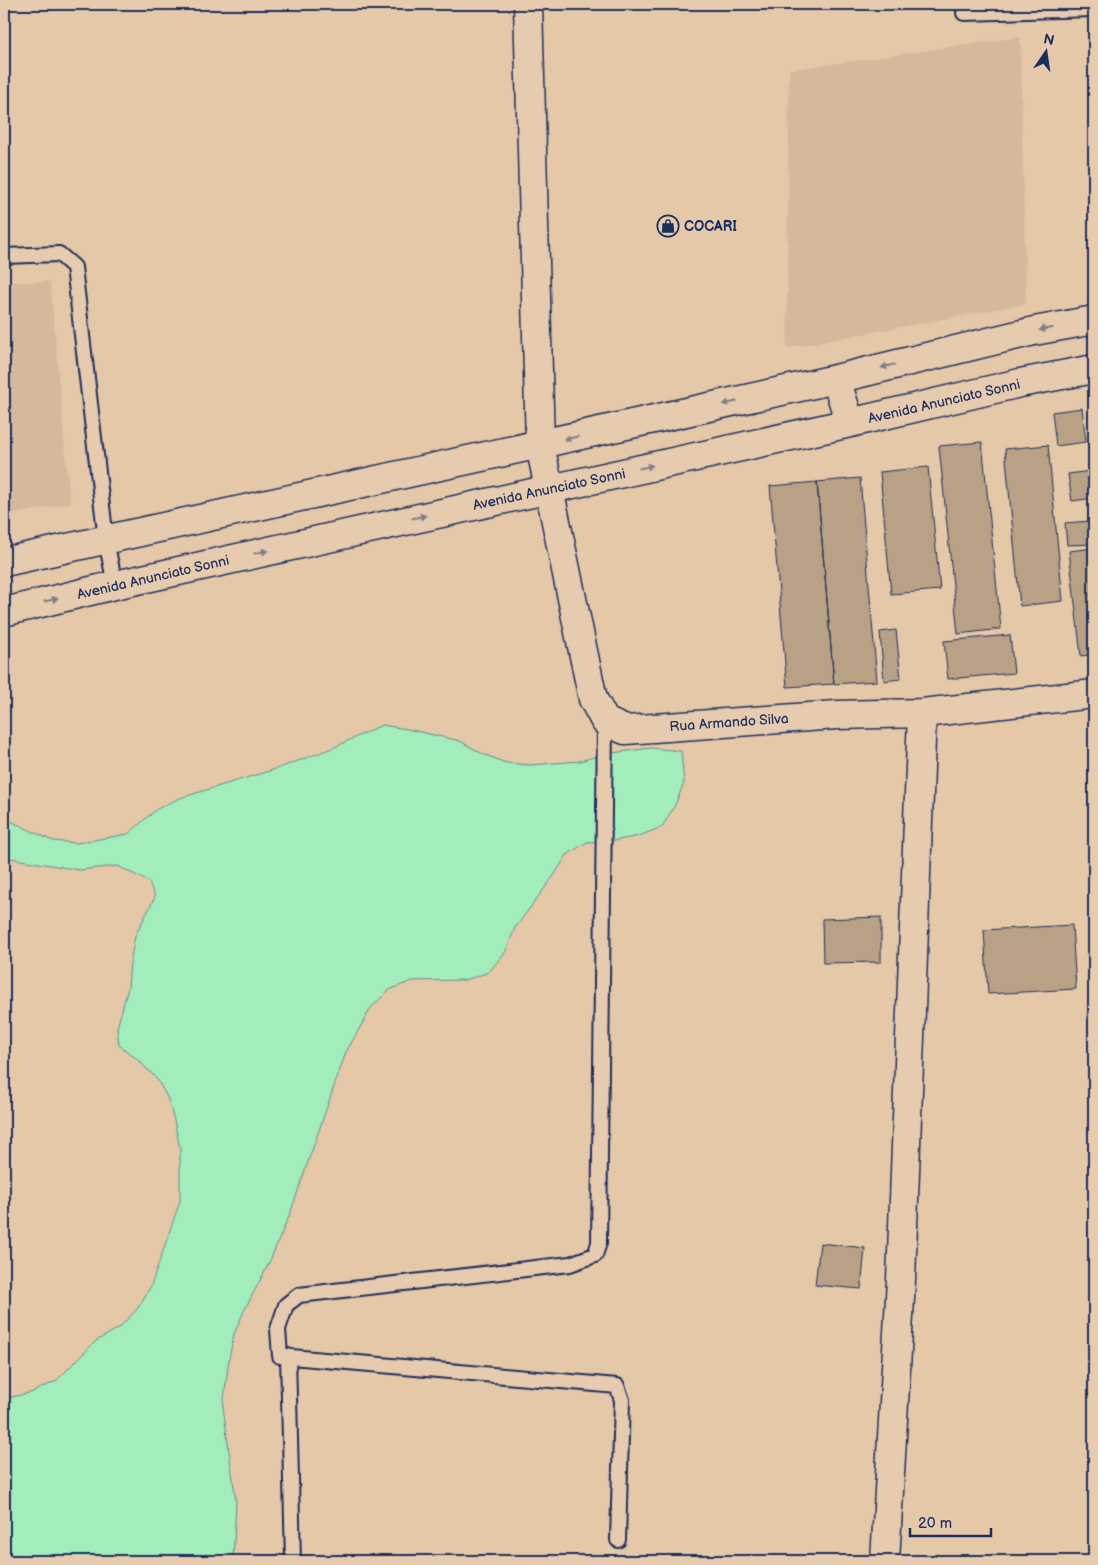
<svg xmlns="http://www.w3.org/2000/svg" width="1098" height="1565" viewBox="0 0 1098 1565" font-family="'Balsamiq Sans',sans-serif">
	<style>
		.built { fill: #d4b99d }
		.green { fill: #a3ecbb; stroke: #5f8e8c }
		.building { fill: #b9a185; stroke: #1b2f5e }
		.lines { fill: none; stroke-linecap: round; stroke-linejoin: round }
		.lane-casing { stroke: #1b2f5e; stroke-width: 18 }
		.street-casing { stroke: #1b2f5e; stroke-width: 31 }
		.secondary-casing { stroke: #1b2f5e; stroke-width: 31 }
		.lane { stroke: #e7cbae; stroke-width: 14 }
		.street { stroke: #e7cbae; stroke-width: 28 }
		.secondary { stroke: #e7cbae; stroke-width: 28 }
		.oneway { fill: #817d86 }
		.labels { text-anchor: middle; stroke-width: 4; stroke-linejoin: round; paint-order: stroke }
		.poi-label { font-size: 14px; font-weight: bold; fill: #1b2f5e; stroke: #e7cbae; text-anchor: start }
		.street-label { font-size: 14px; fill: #1b2f5e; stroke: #e7cbae }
	</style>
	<rect width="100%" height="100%" fill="#e5c8a8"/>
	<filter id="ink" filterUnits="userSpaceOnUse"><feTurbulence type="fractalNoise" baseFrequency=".02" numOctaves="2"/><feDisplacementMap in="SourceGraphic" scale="10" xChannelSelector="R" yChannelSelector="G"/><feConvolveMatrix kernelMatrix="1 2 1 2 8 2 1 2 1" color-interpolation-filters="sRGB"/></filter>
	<g filter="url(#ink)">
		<path class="built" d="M1020,37L1026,304L787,348L789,70Z
			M4,282H50L70,503L4,516Z"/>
		<path class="green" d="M382,725L407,729L460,741L483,754L506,763L530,765L580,761L604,754L651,748L681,751L684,783L675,805L662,827L639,836L613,841L587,842L567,855L553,877L515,928L506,951L489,972L465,980L412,981L389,990L371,1008L346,1052L290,1214L268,1265L244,1311L234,1334L229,1359L223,1407L236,1502L233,1561H4V1399L33,1392L56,1381L96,1341L119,1328L138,1308L151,1286L180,1201V1149L175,1124L168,1099L157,1079L138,1060L119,1045L117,1028L128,988L130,963L135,936L155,897L149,882L118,866L79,870L4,857V818L53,841L76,843L128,834L157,809L180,798L279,768L335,747Z"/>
		<path class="building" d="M1082,408L1086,442L1056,446L1052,412Z
			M1091,426H1094V461Z
			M982,442L1001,629L958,634L939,446Z
			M1048,445L1063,601L1020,606L1005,449Z
			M928,467L940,590L891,594L880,472Z
			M1091,471L1094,498L1072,501L1068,474Z
			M860,478L877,681L834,684L817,482Z
			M817,482L834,684L787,687L770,486Z
			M1091,521L1093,544L1067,545L1065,523Z
			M1094,548V654L1081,656L1069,551Z
			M896,630L901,679L884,681L880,632Z
			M1010,635L1014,673L948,679L944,641Z
			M881,917V962L823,963L822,919Z
			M1072,925L1076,989L988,994L984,930Z
			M820,1243L865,1248L861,1289L815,1285Z"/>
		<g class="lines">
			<g class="lane-casing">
				<path id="lane" d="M964,13L1094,9
					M4,256L59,254L74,267L106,540L115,585
					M605,721L599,1243L595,1255L570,1264L299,1295L286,1305L278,1329L280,1356L617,1386L622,1400L618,1540
					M288,1356L293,1561"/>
			</g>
			<g class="street-casing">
				<path id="street" d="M528,4L540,445L593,699L605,721L625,730L837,715L922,713L1094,694
					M885,1561L901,1280L922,713"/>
			</g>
			<g class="secondary-casing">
				<path id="secondary" d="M836,379L850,423
					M4,562L836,379L1034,331L1094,320
					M4,612L115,585L850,423L1020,383L1094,369"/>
			</g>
			<use href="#lane" class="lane"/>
			<use href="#street" class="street"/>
			<use href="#secondary" class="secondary"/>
		</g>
		<defs><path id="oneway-solid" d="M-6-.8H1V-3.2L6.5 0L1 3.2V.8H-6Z" transform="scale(1.25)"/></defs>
		<g class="oneway">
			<use href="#oneway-solid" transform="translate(1046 329) rotate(170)"/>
			<use href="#oneway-solid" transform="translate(888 366) rotate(166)"/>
			<use href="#oneway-solid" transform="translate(730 403) rotate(167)"/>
			<use href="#oneway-solid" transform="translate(571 438) rotate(167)"/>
			<use href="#oneway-solid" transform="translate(646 467) rotate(-12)"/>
			<use href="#oneway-solid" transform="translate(419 517) rotate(-12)"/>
			<use href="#oneway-solid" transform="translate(261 552) rotate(-12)"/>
			<use href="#oneway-solid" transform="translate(51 600) rotate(-14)"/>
		</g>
	</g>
	<defs>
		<g id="shop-ring" transform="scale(1.125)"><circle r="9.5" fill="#e7cbae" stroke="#1b2f5e" stroke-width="1.5"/><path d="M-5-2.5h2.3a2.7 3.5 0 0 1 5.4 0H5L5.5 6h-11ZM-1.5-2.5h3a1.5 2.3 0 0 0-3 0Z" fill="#1b2f5e"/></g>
	</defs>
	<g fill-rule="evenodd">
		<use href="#shop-ring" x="668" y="226"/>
	</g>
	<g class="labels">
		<g class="poi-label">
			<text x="684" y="231">COCARI</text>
		</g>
		<g class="street-label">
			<text transform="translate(944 401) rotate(-13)" y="5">Avenida Anunciato Sonni</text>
			<text transform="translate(549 489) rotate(-12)" y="5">Avenida Anunciato Sonni</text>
			<text transform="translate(153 577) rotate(-13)" y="5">Avenida Anunciato Sonni</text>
			<text transform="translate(729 722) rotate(-4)" y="5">Rua Armando Silva</text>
		</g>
	</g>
	<rect width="1098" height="1565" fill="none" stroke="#e7cbae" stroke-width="20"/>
	<rect x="10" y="10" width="1078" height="1545" fill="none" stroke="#1b2f5e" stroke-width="2" filter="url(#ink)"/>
	<g transform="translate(1046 52) rotate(13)" stroke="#e7cbae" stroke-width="4" paint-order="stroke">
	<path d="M0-4L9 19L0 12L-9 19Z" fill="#1b2f5e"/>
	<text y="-8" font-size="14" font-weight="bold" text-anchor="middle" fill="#1b2f5e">N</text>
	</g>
	<path d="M910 1528v8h81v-8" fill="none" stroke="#1b2f5e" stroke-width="2.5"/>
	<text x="918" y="1528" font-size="15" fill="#1b2f5e" stroke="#e7cbae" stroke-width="4" paint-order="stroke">20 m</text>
</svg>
